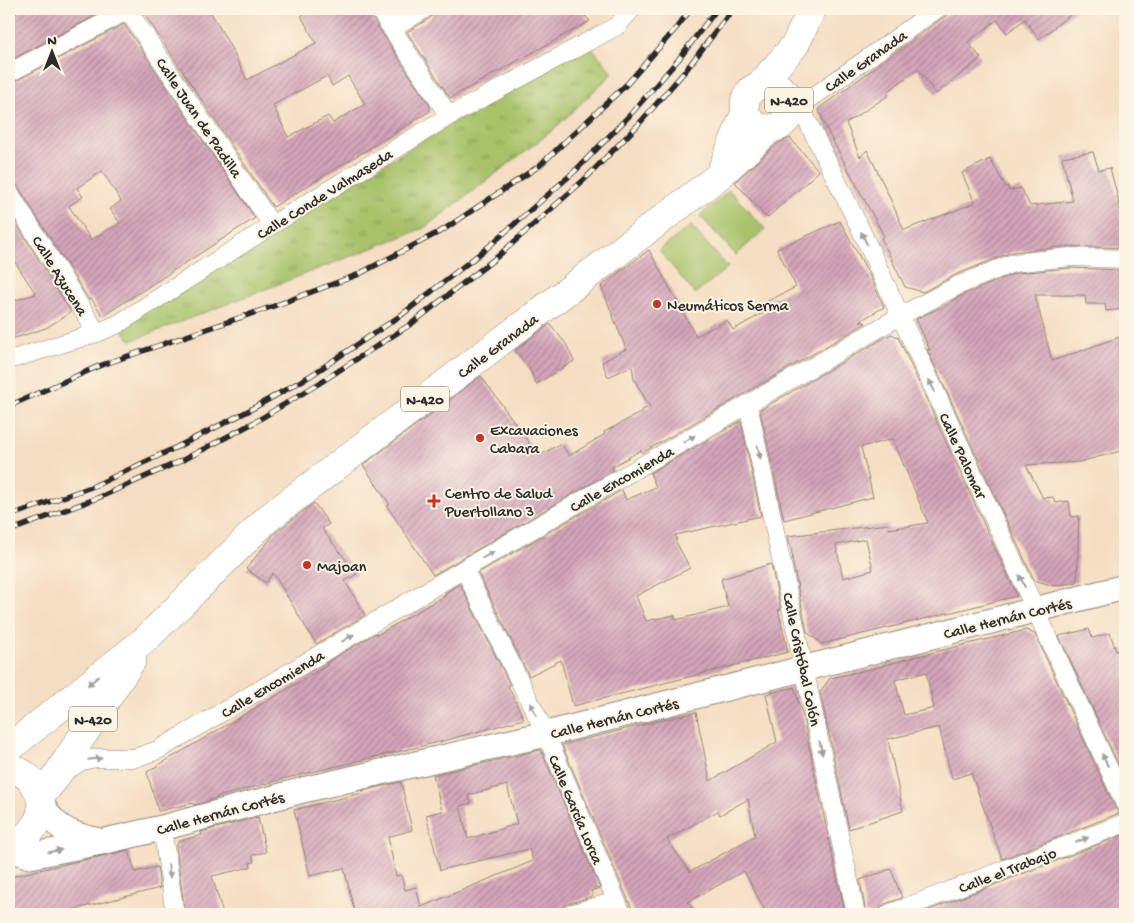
<svg xmlns="http://www.w3.org/2000/svg" width="1134" height="923" viewBox="0 0 1134 923" font-family="'Gochi Hand',sans-serif">
	<style>
		.park { fill: url(#park-tufts); stroke: #69764a }
		.garden { fill: #a7c269; stroke: #69764a }
		.building { fill: url(#building-hatch); fill-rule: evenodd }
		.lines { fill: none; stroke-linecap: round; stroke-linejoin: round }
		.minor-casing { stroke: #908476; stroke-width: 19 }
		.secondary-casing { stroke: #908476; stroke-width: 27 }
		.trunk-casing { stroke: #908476; stroke-width: 29 }
		.minor { stroke: #fff; stroke-width: 18 }
		.secondary { stroke: #fff; stroke-width: 25 }
		.trunk { stroke: #fff; stroke-width: 28 }
		.rail-casing { stroke: #2b2b2b; stroke-width: 5.5 }
		.rail { stroke: #fcf5e5; stroke-width: 4; stroke-dasharray: 11; stroke-linecap: butt }
		.oneway { fill: #a0a0a0 }
		.poi-dot { fill: #c8321e; stroke: #fcf5e5; stroke-width: 2 }
		.labels { text-anchor: middle; stroke-width: 4; stroke-linejoin: round; paint-order: stroke }
		.shield { fill: #fcf5e5; stroke: #6a6863; stroke-width: 1 }
		.shield-label { font-size: 15px; font-weight: bold; fill: #2b2b2b }
		.street-label { font-size: 16px; fill: #2b2b2b; stroke: #fcf5e5 }
		.poi-label { font-size: 16px; fill: #2b2b2b; stroke: #fcf5e5; text-anchor: start }
	</style>
	<defs>
		<pattern id="park-tufts" width="24" height="20" patternUnits="userSpaceOnUse" patternTransform="scale(1.25)"><rect width="24" height="20" fill="#a7c269"/><path d="M3 7l-1-3M5 7V3M7 7l1-3M15 17l-1-3M17 17v-4M19 17l1-3" fill="none" stroke="#889e57"/></pattern>
		<pattern id="building-hatch" width="6" height="6" patternUnits="userSpaceOnUse" patternTransform="scale(1.25)"><rect width="6" height="6" fill="#d4a4b9"/><path d="M-1 1l2-2M0 6l6-6M5 7l2-2" fill="none" stroke="#ac8697"/></pattern>
	</defs>
	<rect width="100%" height="100%" fill="#fcf5e5"/>
	<filter id="ink" filterUnits="userSpaceOnUse"><feTurbulence type="fractalNoise" baseFrequency=".02" numOctaves="2"/><feDisplacementMap in="SourceGraphic" scale="10" xChannelSelector="R" yChannelSelector="G"/><feConvolveMatrix kernelMatrix="1 2 1 2 8 2 1 2 1" color-interpolation-filters="sRGB"/></filter>
	<filter id="wash" filterUnits="userSpaceOnUse"><feTurbulence type="fractalNoise" baseFrequency=".0096" numOctaves="4" result="noise"/><feDisplacementMap in="SourceGraphic" scale="20" xChannelSelector="R" yChannelSelector="G"/><feGaussianBlur stdDeviation="1.12" result="paint"/><feColorMatrix in="noise" values="0 0 0 0 0 0 0 0 0 0 0 0 0 0 0 0 0 1.4 0 .05"/><feComposite in="paint" operator="in"/></filter>
	<g filter="url(#wash)">
		<rect width="100%" height="100%" fill="#f5ddc1"/>
		<path class="park" d="M587,42L613,73L553,130L424,228L131,341L118,324Z"/>
		<path class="garden" d="M729,190L765,229L736,255L700,216Z
			M691,226L728,267L695,294L659,250Z"/>
		<g id="blocks">
			<path class="building" d="M9,9H108L9,61Z
				M141,9H209L230,46L247,80L316,43L301,16L313,9H368L370,15L430,106V111L273,207ZM327,76L332,86L348,76L365,104L333,123L328,116L288,137L273,105Z
				M435,9H591L585,16L590,21L450,98L407,32L430,18L433,14Z
				M955,9H1078L1039,39L1025,19L1007,33L997,20L968,42L981,58L936,94L918,69L887,92L889,95L846,123L860,157L867,150L885,187L904,230L975,203L962,173L990,159L1006,187L1008,186L1009,191L1021,188L1030,206L1073,201L1062,157L1093,152L1099,170L1110,168L1118,198L1120,218H1125V248L1069,246L1012,252L955,275L923,292L905,287L881,238L884,236L829,134L818,109Z
				M124,24L255,218L103,316L91,298L89,300L18,186L14,183L9,181V84L14,82ZM102,171L121,201L110,209L120,223L91,240L69,206L83,197L77,188Z
				M790,138L819,171L767,218L735,182L778,143Z
				M9,212L71,312L46,328L9,340V302L36,294L15,262L9,266Z
				M840,221L869,274L884,307L860,321L866,323L642,453L641,450L612,467L614,470L433,575L387,506L390,505L363,465L481,376L539,456L561,443L569,456L605,434L604,432L642,412V410L650,407L634,379L632,366L608,377L602,362L626,349L601,286L649,250L696,336L727,320L733,330L770,309L766,302L796,287L777,249Z
				M1070,268L1122,270L1120,286H1124L1125,309L1106,311L1105,304H1086L1085,295H1035L1052,361L1125,335V450L1079,462L1026,465L1043,498L1053,497L1056,503L1069,501L1071,517L1079,516L1077,582L1054,586L1034,580L927,349L930,350L916,319L952,302L951,301L963,295L1016,273Z
				M550,324L566,344L574,361L536,384L530,370L515,350Z
				M891,334L898,337L1017,596L822,644L807,632L792,559L793,558L788,536L888,524L889,529L928,523L893,439L861,447L873,497L784,520L760,410ZM866,539L873,570L843,578L836,545Z
				M741,421L761,516L675,535L677,540H675L690,568L636,596L646,621L674,615L676,620L728,607L721,579L771,564L781,611L778,609L788,652L573,706L561,660L529,676L478,573L622,490L626,500L656,487L650,473Z
				M314,503L329,524L322,529L357,574L345,581L365,615L316,644L273,573L266,583L246,569L275,533Z
				M460,584L510,685L508,686L524,719L443,741L287,778L217,797V798L194,805L193,803L158,811L147,772L328,665L326,663L376,633L377,635L446,595L445,593Z
				M1089,629L1092,638L1110,633L1116,651L1125,648V779L1059,636Z
				M1026,630L1035,634L1115,808L1120,813L1002,859L971,773L952,779L939,727L888,739L903,811L849,829L820,692L830,678L871,669L918,656ZM926,672L934,708L904,715L895,680Z
				M794,687L803,717L839,888H840L845,914H767L744,871L688,902L696,914H634L562,745L646,724L696,712L710,781L777,742L766,694ZM748,799L755,836L690,872L667,839L718,811L720,815Z
				M541,750L600,888L591,891L593,896L567,904L562,907L560,914H355L344,868L310,876L294,810L362,793V791L401,782L412,830L388,837L396,876L401,875L405,890L416,887L421,907L533,861L529,849L440,870L426,815L442,811L433,775ZM507,785L517,824L468,839L460,806L471,803L468,795Z
				M258,817L266,852L252,855L254,862L250,863L251,867L212,876L223,914H185L176,846L179,841L202,835L201,832Z
				M1125,834V914H919Z
				M129,850L135,872L157,867L160,888L56,914H9V877L61,865Z
				M891,869L902,898L885,904L880,908L879,914H866L860,880Z"/>
		</g>
	</g>
	<g filter="url(#ink)">
		<use href="#blocks" fill-opacity="0" stroke="#908476" stroke-width="1"/>
		<g class="lines">
			<g class="minor-casing">
				<path id="minor" d="M127,9L272,225
					M379,9L449,116
					M392,29L424,9
					M9,73L130,9
					M800,106L859,226L1125,804
					M791,107L800,106L937,9
					M9,192L97,333
					M9,360L97,333L118,324L272,225L449,116L617,26L632,9
					M748,404L856,914
					M464,569L546,734L622,914
					M63,773L82,761L96,758H135L158,750L464,569L900,316L959,285L1013,263L1070,257L1125,259
					M162,828L175,914
					M570,914L616,901
					M889,914L1125,823"/>
			</g>
			<g class="secondary-casing">
				<path id="secondary" d="M41,802C44,808 48,815 52,819C64,833 82,837 99,841
					M9,849L30,856L101,842L162,828L303,790L546,734L1125,587"/>
			</g>
			<g class="trunk-casing">
				<path id="trunk" d="M761,84L795,45L812,9
					M722,169L745,113V100L751,90L761,84L776,85L787,94L791,107L788,118L780,126L770,129L754,126L745,113
					M9,748L145,640L267,519L720,175L770,129
					M9,768C32,772 49,799 38,821C36,825 33,828 31,831C24,839 20,843 9,845
					M40,797L53,781L132,660"/>
			</g>
			<use href="#minor" class="minor"/>
			<use href="#secondary" class="secondary"/>
			<use href="#trunk" class="trunk"/>
			<g class="rail-casing">
				<path id="rail" d="M9,406L99,366L274,306L357,275L443,230L539,166L627,84L677,27L691,9
					M9,516L94,486L177,447L248,411L310,376L400,316L487,248L574,172L629,116L678,60L717,9
					M9,531L100,497L185,459L255,422L318,384L411,324L497,257L586,178L637,126L686,70L733,9"/>
			</g>
			<use href="#rail" class="rail"/>
		</g>
		<defs><path id="oneway-solid" d="M-6-.8H1V-3.2L6.5 0L1 3.2V.8H-6Z" transform="scale(1.25)"/></defs>
		<g class="oneway">
			<use href="#oneway-solid" transform="translate(864 238) rotate(-115)"/>
			<use href="#oneway-solid" transform="translate(932 386) rotate(-115)"/>
			<use href="#oneway-solid" transform="translate(689 439) rotate(-30)"/>
			<use href="#oneway-solid" transform="translate(759 452) rotate(78)"/>
			<use href="#oneway-solid" transform="translate(488 555) rotate(-30)"/>
			<use href="#oneway-solid" transform="translate(1022 581) rotate(-115)"/>
			<use href="#oneway-solid" transform="translate(348 638) rotate(-31)"/>
			<use href="#oneway-solid" transform="translate(93 681) rotate(141)"/>
			<use href="#oneway-solid" transform="translate(533 709) rotate(-116)"/>
			<use href="#oneway-solid" transform="translate(821 748) rotate(78)"/>
			<use href="#oneway-solid" transform="translate(95 759) rotate(-6)"/>
			<use href="#oneway-solid" transform="translate(1105 760) rotate(-115)"/>
			<use href="#oneway-solid" transform="translate(1082 840) rotate(-21)"/>
			<use href="#oneway-solid" transform="translate(55 851) rotate(-11)"/>
			<use href="#oneway-solid" transform="translate(169 871) rotate(82)"/>
		</g>
	</g>
	<g class="poi-dot">
		<circle cx="657" cy="304" r="5"/>
		<circle cx="480" cy="438" r="5"/>
		<path d="M431.5 493.5h5v5h5v5h-5v5h-5v-5h-5v-5h5z"/>
		<circle cx="307" cy="565" r="5"/>
	</g>
	<g class="labels">
		<g class="shield">
			<rect x="765" y="87.5" width="48" height="25" rx="4"/>
			<rect x="401" y="386.5" width="48" height="25" rx="4"/>
			<rect x="69" y="706.5" width="48" height="25" rx="4"/>
		</g>
		<g class="shield-label">
			<text x="789" y="105">N-420</text>
			<text x="425" y="404">N-420</text>
			<text x="93" y="724">N-420</text>
		</g>
		<g class="street-label">
			<text transform="translate(865 60) rotate(-35)" y="6">Calle Granada</text>
			<text transform="translate(200 117) rotate(56)" y="6">Calle Juan de Padilla</text>
			<text transform="translate(324 193) rotate(-32)" y="6">Calle Conde Valmaseda</text>
			<text transform="translate(61 275) rotate(58)" y="6">Calle Azucena</text>
			<text transform="translate(497 345) rotate(-37)" y="6">Calle Granada</text>
			<text transform="translate(964 455) rotate(65)" y="6">Calle Palomar</text>
			<text transform="translate(621 478) rotate(-30)" y="6">Calle Encomienda</text>
			<text transform="translate(1007 617) rotate(-14)" y="6">Calle Hernán Cortés</text>
			<text transform="translate(803 659) rotate(78)" y="6">Calle Cristóbal Colón</text>
			<text transform="translate(272 683) rotate(-31)" y="6">Calle Encomienda</text>
			<text transform="translate(614 717) rotate(-14)" y="6">Calle Hernán Cortés</text>
			<text transform="translate(577 809) rotate(67)" y="6">Calle García Lorca</text>
			<text transform="translate(220 812) rotate(-15)" y="6">Calle Hernán Cortés</text>
			<text transform="translate(1007 869) rotate(-21)" y="6">Calle el Trabajo</text>
		</g>
		<g class="poi-label">
			<text x="667" y="310">Neumáticos Serma</text>
			<text x="490" y="435">Excavaciones<tspan x="490" dy="18">Cabara</tspan></text>
			<text x="445" y="498">Centro de Salud<tspan x="445" dy="18">Puertollano 3</tspan></text>
			<text x="317" y="571">Majoan</text>
		</g>
	</g>
	<rect width="1134" height="923" fill="none" stroke="#fcf5e5" stroke-width="30"/>
	<g transform="translate(52 52)" stroke="#fcf5e5" stroke-width="4" paint-order="stroke">
	<path d="M0-4L9 19L0 12L-9 19Z" fill="#2b2b2b"/>
	<text y="-8" font-size="14" font-weight="bold" text-anchor="middle" fill="#2b2b2b">N</text>
	</g>
</svg>
